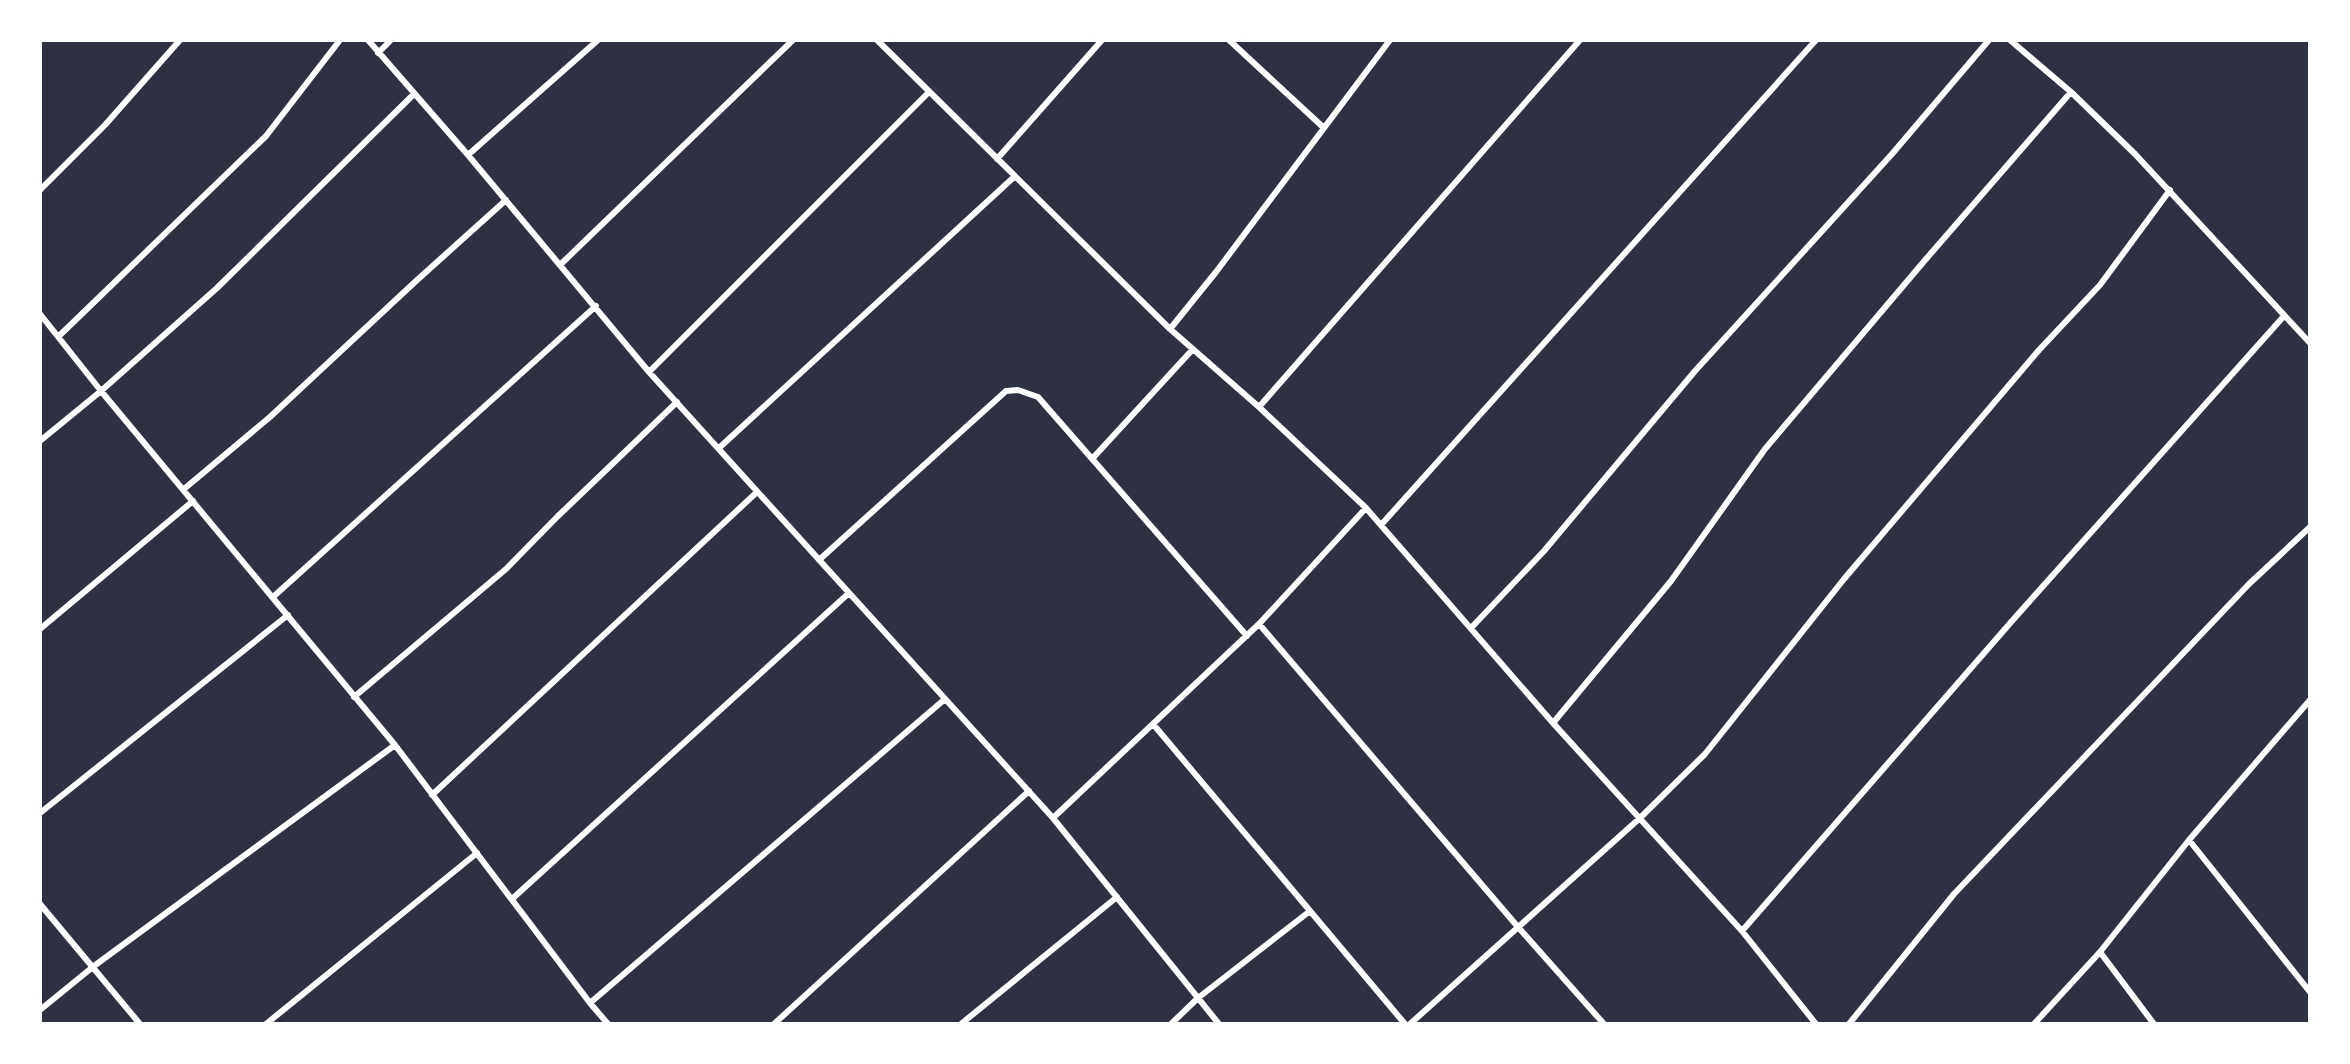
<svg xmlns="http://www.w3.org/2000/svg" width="2350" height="1064" viewBox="0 0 2350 1064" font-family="Lora,serif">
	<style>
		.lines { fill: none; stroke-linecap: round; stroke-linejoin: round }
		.minor { stroke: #fff; stroke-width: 6 }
	</style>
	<rect width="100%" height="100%" fill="#2d3142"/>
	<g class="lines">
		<path class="minor" d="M368,40L468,155L649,372L1053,818L1219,1024
			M877,40L1170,329L1259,407L1366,508L1553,723L1742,931L1816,1024
			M1229,40L1324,128
			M2010,40L2071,92L2135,154L2310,343
			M378,53L391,40
			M468,155L598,40
			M997,159L1102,40
			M40,190L105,125L180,40
			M560,265L793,40
			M40,314L101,391L395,745L590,1003L608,1024
			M1170,329L1216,272L1390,40
			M59,336L266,136L340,40
			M649,372L929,92
			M1259,407L1580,40
			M40,441L101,391L217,288L414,94
			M719,448L1014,177
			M1092,459L1193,349
			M184,489L270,417L416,281L506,200
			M1381,525L1816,40
			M819,560L1006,391L1018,390L1038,397L1247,636
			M273,597L596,306
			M1259,624L1518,927L1604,1024
			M1471,628L1544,551L1695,371L1892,154L1989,40
			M40,629L193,501
			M354,697L506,569L557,517L677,402
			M1553,723L1671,581L1765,449L1926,259L2071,92
			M1153,724L1405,1024
			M432,795L757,492
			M40,813L288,615
			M1053,818L1259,624L1366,508
			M2189,840L2310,992
			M512,899L849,593
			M40,904L140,1024
			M1742,931L2012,621L2284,316
			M2100,952L2154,1024
			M590,1003L945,699
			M40,1010L94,966L395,745
			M266,1024L477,853
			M774,1024L1029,791
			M961,1024L1117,897
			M1171,1024L1198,998L1310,911
			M1410,1024L1640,818L1705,754L1844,579L2039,350L2100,285L2170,190
			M1849,1024L1954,894L2249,584L2310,527
			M2034,1024L2100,952L2189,840L2310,700"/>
	</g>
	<rect width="2350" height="1064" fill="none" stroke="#ffffff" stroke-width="84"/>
</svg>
